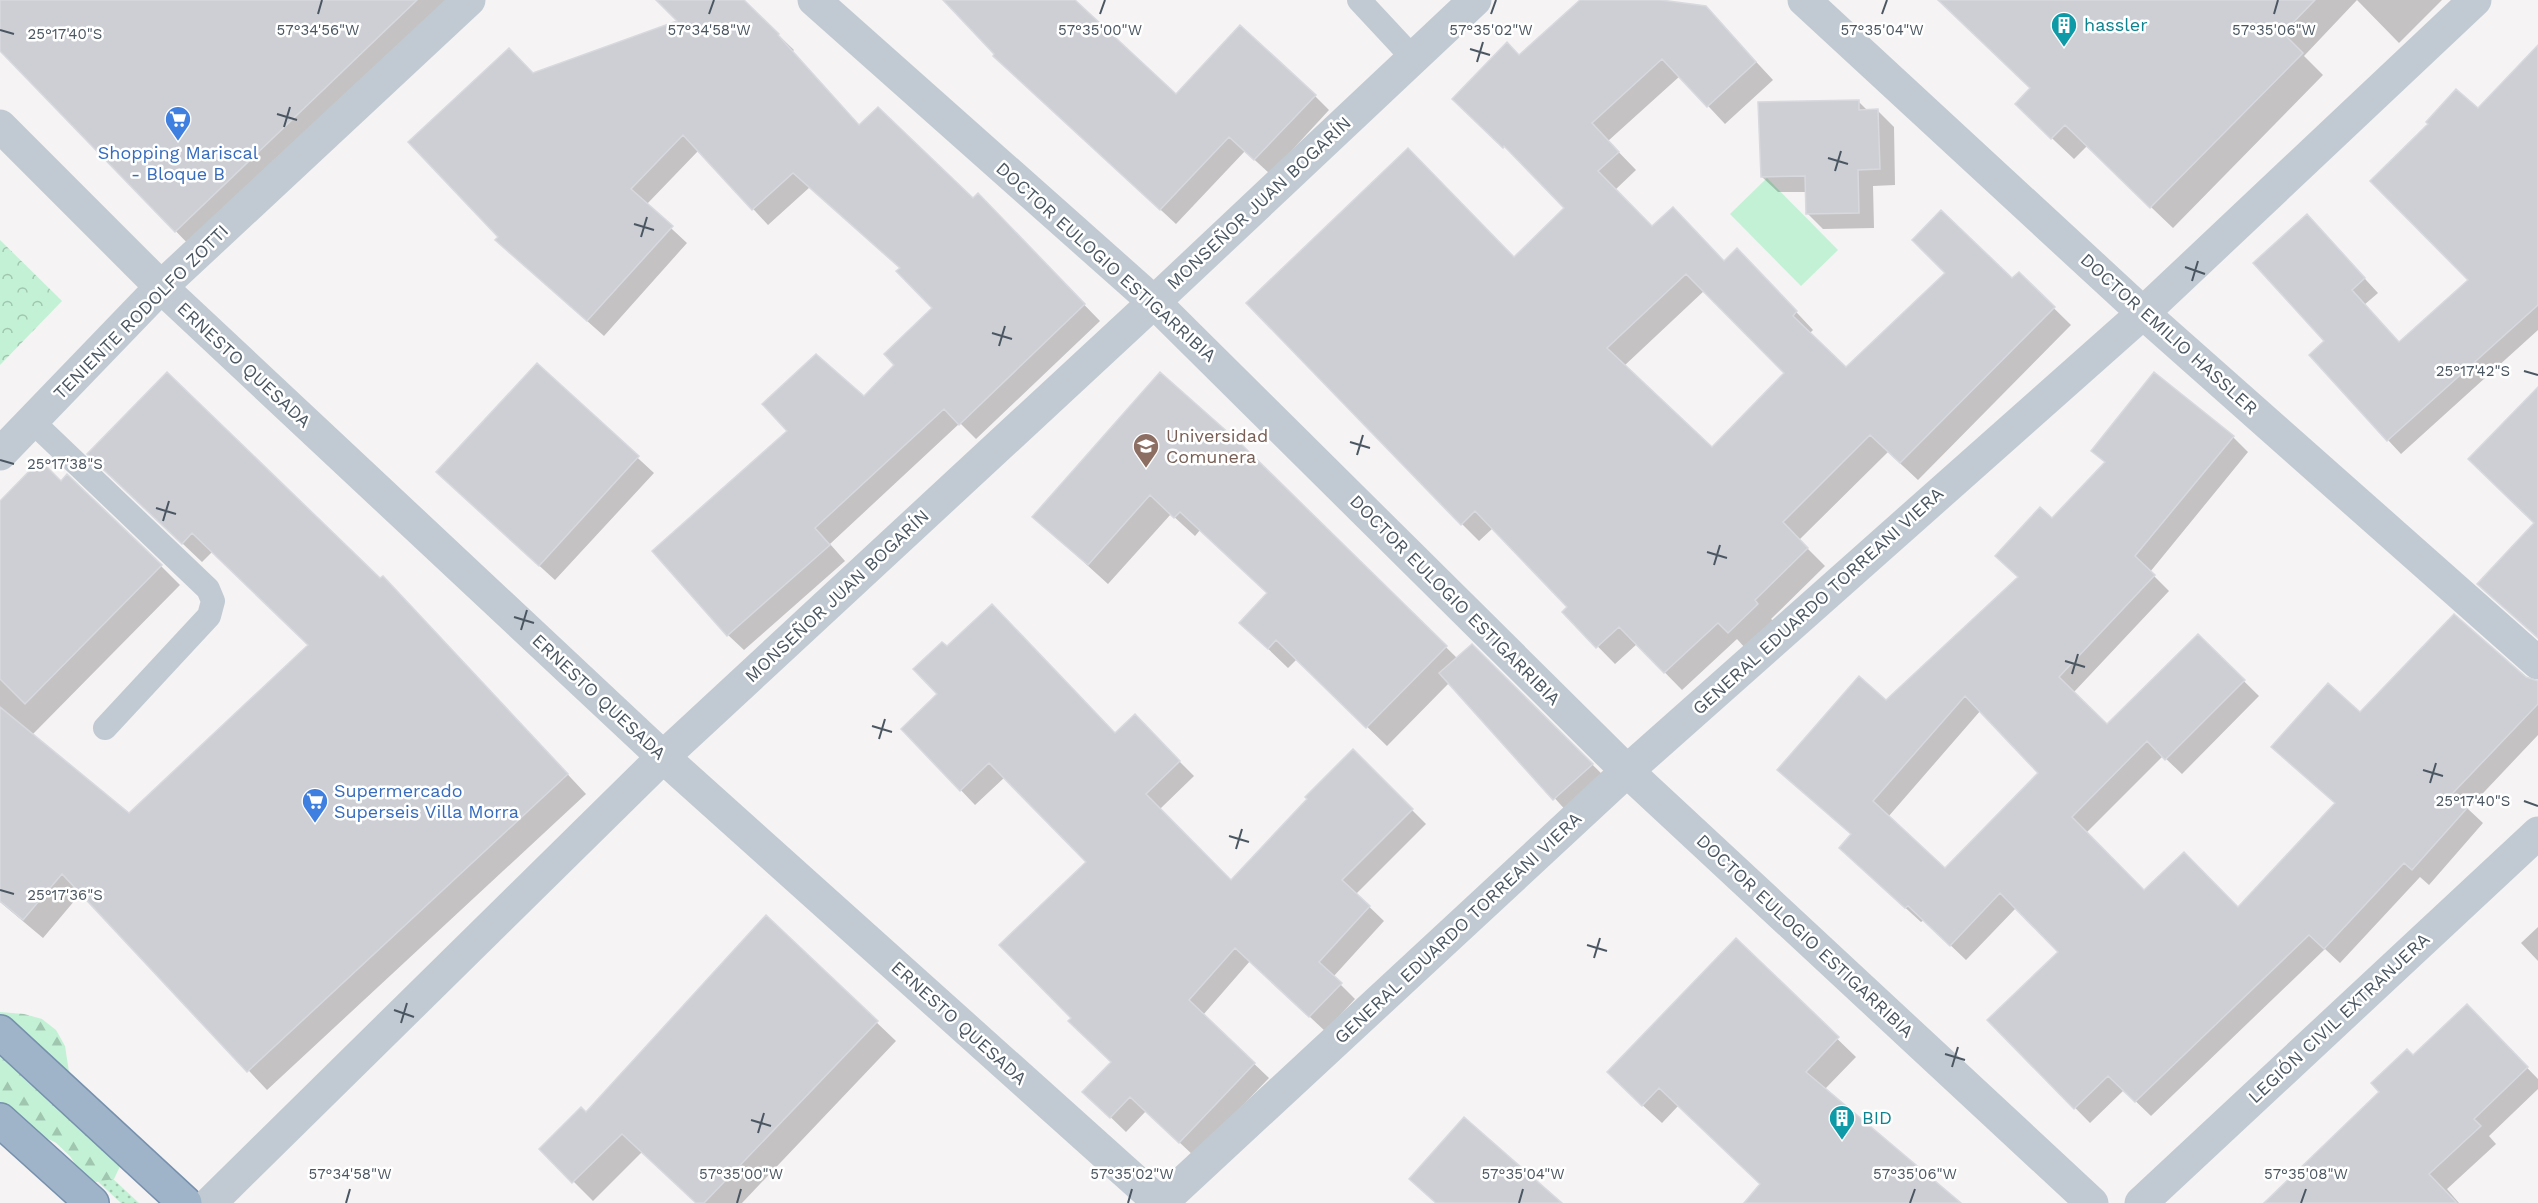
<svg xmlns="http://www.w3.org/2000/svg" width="2538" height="1203" viewBox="0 0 2538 1203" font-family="'Work Sans',sans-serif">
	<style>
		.grass { fill: url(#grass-dots) }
		.forest { fill: url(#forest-firs) }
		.park { fill: url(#park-crowns) }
		.pitch { fill: #c3f1d5 }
		.shadow { fill: #0003; fill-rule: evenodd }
		.building { fill: #cdcfd5; stroke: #d7d9de; stroke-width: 1.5; fill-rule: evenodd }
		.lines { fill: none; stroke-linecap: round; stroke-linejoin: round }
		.trunk-casing { stroke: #7690ad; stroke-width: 36 }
		.service { stroke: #c1cad2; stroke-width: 24 }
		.minor { stroke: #c1cad2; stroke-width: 33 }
		.tertiary { stroke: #c1cad2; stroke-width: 33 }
		.trunk { stroke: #9fb4c9; stroke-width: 33 }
		.ticks { fill: none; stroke: #4a5661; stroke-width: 2 }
		.labels { text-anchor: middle; stroke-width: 5; stroke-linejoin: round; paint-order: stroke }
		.culture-label { font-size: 18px; fill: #0d838f; stroke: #fff; text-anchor: start }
		.shop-label { font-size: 18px; fill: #366cbe; stroke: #fff }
		.street-label { font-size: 18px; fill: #4a5661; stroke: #fff }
		.education-label { font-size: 18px; fill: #785e54; stroke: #fff; text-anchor: start }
		.ticks-label { font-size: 15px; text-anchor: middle; fill: #4a5661; stroke: #fff; stroke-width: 5; stroke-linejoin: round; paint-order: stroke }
	</style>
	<defs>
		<pattern id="grass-dots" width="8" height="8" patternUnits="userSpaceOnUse" patternTransform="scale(1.5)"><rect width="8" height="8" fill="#c3f1d5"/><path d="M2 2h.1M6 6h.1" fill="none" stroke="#a0c6b0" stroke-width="1.8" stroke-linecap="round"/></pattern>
		<pattern id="forest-firs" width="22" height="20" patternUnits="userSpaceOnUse" patternTransform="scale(1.5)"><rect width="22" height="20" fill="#c3f1d5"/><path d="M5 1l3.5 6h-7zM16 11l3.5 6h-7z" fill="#a0c6b0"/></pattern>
		<pattern id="park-crowns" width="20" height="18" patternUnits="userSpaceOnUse" patternTransform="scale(1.5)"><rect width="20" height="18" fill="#c3f1d5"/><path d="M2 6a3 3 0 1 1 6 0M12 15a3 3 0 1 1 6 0" fill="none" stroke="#a0c6b0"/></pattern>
	</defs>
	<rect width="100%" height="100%" fill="#f5f3f3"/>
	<path class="grass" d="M0,1074L139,1203H121L0,1091Z"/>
	<path class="forest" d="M0,1012L24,1014L42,1019L56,1030L65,1046L71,1085L122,1162L114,1179L96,1182L80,1172L70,1156L57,1143L0,1118Z"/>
	<path class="park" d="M0,240L62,301L0,365Z"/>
	<path class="pitch" d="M1767,178L1838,250L1801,286L1730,214Z"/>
	<path class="shadow" d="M0,0H458L195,251L0,49Z
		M657,0H742L794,50L792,52L860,126L993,211L1100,321L976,439L960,423L830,544L845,561L744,650L728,635L864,398L896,365L934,308L901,269L810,187L768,225L699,150L646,205L687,243L604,336L513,255L533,74L680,21Z
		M945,0H1073L1176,96H1315L1329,110L1270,174L1245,151L1176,224L1010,70Z
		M1582,0H1651L1723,26L1773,80L1725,124L1680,76L1608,141L1636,170L1615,190L1652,228L1724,263L1755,268L1813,330L1809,334L1846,369L2012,281L2019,274L2071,325L1918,480L1888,452L1799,540L1825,566L1771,619L1775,622L1746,649L1737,639L1682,690L1637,644L1615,664L1564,612L1569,607L1493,528L1479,541L1462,524L1514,259L1566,208L1522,163L1471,116L1519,57ZM1705,290L1786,373L1712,449L1624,366Z
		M1940,0H2442L2399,43L2357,0L2304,56L2323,75L2173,228L2087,146L2074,159L2038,125L2032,89Z
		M2538,47V330L2401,454L2388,440L2326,341L2320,230L2378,293L2364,305L2399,343L2470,280L2478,110Z
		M1858,101L1868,111H1878L1894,127L1895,185L1873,186L1874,228L1823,229L1808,214L1807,192H1778L1762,177Z
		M537,365L654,473L555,580L454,488Z
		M2233,437L2248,452L2150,572L2169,591L2073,693L2107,726L2198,636L2259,696L2182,774L2163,756L2086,833L2144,892L2238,909L2336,804L2360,714L2525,679L2538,683V735L2468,809L2483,823L2429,885L2420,877L2340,963L2325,949L2151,1116L2124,1090L2090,1123L1989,1020L2060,952L2016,908L1966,960L1924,920L1921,922L1856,863L1852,835L1779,770L1886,702L2020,577L2052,520L2106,463L2093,451ZM1981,710L2040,773L1945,870L1888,817Z
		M1239,444L1458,659L1472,646L1608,780L1569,814L1450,682L1387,746L1297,659L1288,668L1261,642L1269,594L1200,530L1195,536L1171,514L1108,584L1034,517Z
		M108,473L380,580L402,597L586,794L267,1090L81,893L43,938L0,902V503L61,483L161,566L180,585L32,735L129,814L310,646L213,551L202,562Z
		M1135,717L1194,776L1160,809L1231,882L1353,751L1426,824L1356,894L1384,921L1333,977L1355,999L1325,1031L1250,961L1203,1015L1269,1078L1194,1156L1146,1111L1126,1132L1099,1106L1113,1062L1073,1018L1088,862L1005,777L975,805L903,729L1116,735Z
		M766,917L896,1041L742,1203H696L642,1152L593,1201L541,1149L586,1114Z
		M2538,927V961L2521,943Z
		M1736,941L1856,1057L1824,1090L1956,1203H1746L1762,1184L1679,1105L1662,1123L1627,1091Z
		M2467,1006L2538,1079V1089L2489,1136L2496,1144L2447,1189L2459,1203H2266Z"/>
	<path class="building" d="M0,0H417L175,232L0,51Z
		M656,0H744L779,34L778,35L859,125L878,107L973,198L978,193L1085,304L959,425L944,409L815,528L830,545L727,636L652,551L787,431L762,404L816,354L864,396L894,365L884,354L932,308L896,271L900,268L793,173L752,210L683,135L631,189L673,226L587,321L495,240L498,237L408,142L509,48L533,73L677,21Z
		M943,0H1075L1176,94L1240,25L1316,95L1254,160L1229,137L1160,210L993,56L994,54Z
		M1580,0H1661L1706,6L1756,62L1707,107L1662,59L1592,123L1619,152L1598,171L1652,226L1673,207L1724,261L1737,248L1797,311L1793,316L1846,367L1945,273L1912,240L1941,210L2012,278L2019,272L2055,307L1900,463L1870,435L1783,522L1808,548L1755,600L1758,604L1728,633L1718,623L1664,673L1619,627L1596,648L1562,612L1567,607L1475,511L1461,525L1246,303L1408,148L1514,257L1564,208L1504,146L1503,148L1452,99L1507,42L1519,55ZM1686,274L1784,373L1712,447L1607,348Z
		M1938,0H2315L2283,33L2303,53L2150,208L2065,125L2051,139L2015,104L2030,88Z
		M2538,45V305L2387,441L2309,355L2324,341L2253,263L2307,214L2365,278L2352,290L2399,342L2468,280L2370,181L2428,124L2426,122L2456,89L2478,108Z
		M1859,100V110L1878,109L1880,169L1858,170L1859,213L1806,214L1805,176L1761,177L1758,102Z
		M537,363L639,456L539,566L436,472Z
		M167,372L380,578L383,576L568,774L247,1072L62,874L23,920L0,901V707L129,813L308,645L192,533L182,544L87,454Z
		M1160,372L1240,443L1447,646L1366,728L1276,640L1268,649L1239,623L1267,593L1180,512L1174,518L1150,495L1088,565L1032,517Z
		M2154,372L2234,436L2135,556L2155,575L2059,677L2107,724L2198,634L2245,680L2165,760L2147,741L2072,817L2144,890L2184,852L2238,907L2335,803L2271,747L2328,683L2360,712L2454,614L2526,677L2538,681V704L2453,793L2468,807L2412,870L2404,863L2324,949L2309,935L2135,1102L2108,1076L2074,1109L1987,1020L2058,952L2000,893L1950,946L1908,906L1905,908L1839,848L1851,834L1777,770L1859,676L1886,700L2018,577L1995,556L2040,507L2052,518L2105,462L2091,451ZM1965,696L2038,773L1945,868L1873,801Z
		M2538,387V638L2477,584L2534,523L2468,459Z
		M40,460L61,481L67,474L162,565L25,704L0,679V501Z
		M992,604L1115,733L1135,714L1180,761L1146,794L1231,880L1307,799L1305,797L1353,749L1413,809L1342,880L1370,906L1319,962L1342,983L1309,1017L1235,948L1189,1000L1255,1063L1179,1143L1130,1097L1110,1118L1082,1092L1111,1062L1068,1021L1071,1018L999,945L1086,862L989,763L960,791L901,729L937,694L913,669L942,642L947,646Z
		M1472,644L1593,764L1553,800L1439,673Z
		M766,915L878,1021L704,1203H696L622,1134L572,1183L539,1149L581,1107L586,1112Z
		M1736,938L1839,1037L1806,1072L1961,1203H1744L1760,1184L1659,1088L1642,1106L1607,1072Z
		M2467,1004L2528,1067L2474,1119L2481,1126L2429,1174L2457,1203H2264L2379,1092L2371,1083L2407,1049L2413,1055Z
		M1464,1117L1562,1203H1436L1409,1179Z"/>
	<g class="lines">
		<g class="trunk-casing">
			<path id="trunk" d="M0,1032L185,1203
				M0,1120L92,1203"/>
		</g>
		<path class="service" d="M1359,0L1413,58
			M33,422L208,589L213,601L209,616L105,728"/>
		<path class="minor" d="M1804,0L2143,313L2538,663
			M0,454L161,287L469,0
			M210,1203L663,757L1154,302L1475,0
			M1161,1203L1627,771L2143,313L2475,0"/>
		<path class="tertiary" d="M814,0L1154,302L1627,771L2092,1203
			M0,126L161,287L663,757L1160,1203
			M2141,1203L2538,833"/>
		<use href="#trunk" class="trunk"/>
	</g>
	<path class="ticks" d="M318,14L322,0M709,14L714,0M1100,14L1105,0M1491,14L1496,0M1882,14L1887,0M2274,14L2278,0M0,30L14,34M1470,49L1490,55M1477,62L1483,42M277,114L297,120M284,127L290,107M1828,158L1848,164M1835,171L1841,151M634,224L654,230M641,237L647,217M2185,267L2205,274M2192,281L2198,261M992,333L1012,339M999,346L1005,326M2524,371L2538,375M1350,442L1370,448M1357,455L1363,435M0,460L14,464M156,508L176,514M163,521L169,501M1707,552L1727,558M1714,565L1720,545M514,617L534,623M521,630L527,610M2065,661L2085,667M2072,674L2078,654M872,726L892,732M879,739L885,719M2423,770L2443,776M2430,783L2436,763M2524,801L2538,806M1229,836L1249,842M1236,849L1242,829M0,890L14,894M1587,945L1607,951M1594,958L1600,938M394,1010L414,1017M401,1023L407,1003M1945,1054L1965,1060M1952,1067L1958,1047M751,1120L771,1126M758,1133L764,1113M346,1203L350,1189M737,1203L741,1189M1128,1203L1132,1189M1519,1203L1523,1189M1910,1203L1915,1189M2301,1203L2306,1189"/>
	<defs>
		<g id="building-pin" transform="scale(1.35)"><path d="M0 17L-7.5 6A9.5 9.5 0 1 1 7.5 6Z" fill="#0f9aa8" stroke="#fff"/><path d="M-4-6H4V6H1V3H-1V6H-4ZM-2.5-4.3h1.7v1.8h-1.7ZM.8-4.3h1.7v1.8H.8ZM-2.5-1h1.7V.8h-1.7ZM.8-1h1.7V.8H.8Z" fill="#fff"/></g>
		<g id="supermarket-pin" transform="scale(1.35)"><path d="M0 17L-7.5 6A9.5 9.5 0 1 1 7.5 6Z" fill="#3f7fe0" stroke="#fff"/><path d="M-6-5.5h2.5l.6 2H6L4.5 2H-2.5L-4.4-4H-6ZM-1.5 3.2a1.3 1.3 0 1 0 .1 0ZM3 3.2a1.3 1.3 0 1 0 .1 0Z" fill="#fff"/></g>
		<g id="university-pin" transform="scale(1.35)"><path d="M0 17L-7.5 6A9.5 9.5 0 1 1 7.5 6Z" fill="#8d6e63" stroke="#fff"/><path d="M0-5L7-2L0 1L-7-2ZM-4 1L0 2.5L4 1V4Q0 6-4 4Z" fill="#fff"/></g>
	</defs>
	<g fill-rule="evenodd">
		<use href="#building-pin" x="2064" y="25"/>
		<use href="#supermarket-pin" x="178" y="119"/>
		<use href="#university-pin" x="1146" y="446"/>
		<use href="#supermarket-pin" x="315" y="801"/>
		<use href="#building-pin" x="1842" y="1118"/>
	</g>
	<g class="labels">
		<g class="culture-label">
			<text x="2084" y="31">hassler</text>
			<text x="1862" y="1124">BID</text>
		</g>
		<g class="shop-label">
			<text x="178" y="159">Shopping Mariscal<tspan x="178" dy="21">- Bloque B</tspan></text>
			<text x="334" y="797" text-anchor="start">Supermercado<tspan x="334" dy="21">Superseis Villa Morra</tspan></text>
		</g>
		<g class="street-label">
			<text transform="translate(1259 203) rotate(-43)" y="6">MONSEÑOR JUAN BOGARÍN</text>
			<text transform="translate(1106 262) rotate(42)" y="6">DOCTOR EULOGIO ESTIGARRIBIA</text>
			<text transform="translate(141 312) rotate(-45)" y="6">TENIENTE RODOLFO ZOTTI</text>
			<text transform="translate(2169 334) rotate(42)" y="6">DOCTOR EMILIO HASSLER</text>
			<text transform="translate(244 365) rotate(43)" y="6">ERNESTO QUESADA</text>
			<text transform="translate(837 596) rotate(-43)" y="6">MONSEÑOR JUAN BOGARÍN</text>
			<text transform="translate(1455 600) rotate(45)" y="6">DOCTOR EULOGIO ESTIGARRIBIA</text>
			<text transform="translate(1818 601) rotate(-42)" y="6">GENERAL EDUARDO TORREANI VIERA</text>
			<text transform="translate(599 697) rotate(43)" y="6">ERNESTO QUESADA</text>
			<text transform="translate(1458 928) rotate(-43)" y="6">GENERAL EDUARDO TORREANI VIERA</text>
			<text transform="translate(1805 936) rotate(43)" y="6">DOCTOR EULOGIO ESTIGARRIBIA</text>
			<text transform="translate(2339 1018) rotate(-43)" y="6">LEGIÓN CIVIL EXTRANJERA</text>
			<text transform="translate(959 1023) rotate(42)" y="6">ERNESTO QUESADA</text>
		</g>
		<g class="education-label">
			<text x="1166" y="442">Universidad<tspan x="1166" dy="21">Comunera</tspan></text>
		</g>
	</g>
	<g class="ticks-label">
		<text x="318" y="35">57°34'56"W</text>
		<text x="709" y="35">57°34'58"W</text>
		<text x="1100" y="35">57°35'00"W</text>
		<text x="1491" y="35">57°35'02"W</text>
		<text x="1882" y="35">57°35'04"W</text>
		<text x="2274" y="35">57°35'06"W</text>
		<text x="65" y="39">25°17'40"S</text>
		<text x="2473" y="376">25°17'42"S</text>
		<text x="65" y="469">25°17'38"S</text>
		<text x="2473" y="806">25°17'40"S</text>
		<text x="65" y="900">25°17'36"S</text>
		<text x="350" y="1179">57°34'58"W</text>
		<text x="741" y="1179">57°35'00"W</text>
		<text x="1132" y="1179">57°35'02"W</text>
		<text x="1523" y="1179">57°35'04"W</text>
		<text x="1915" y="1179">57°35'06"W</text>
		<text x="2306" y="1179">57°35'08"W</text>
	</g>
</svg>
